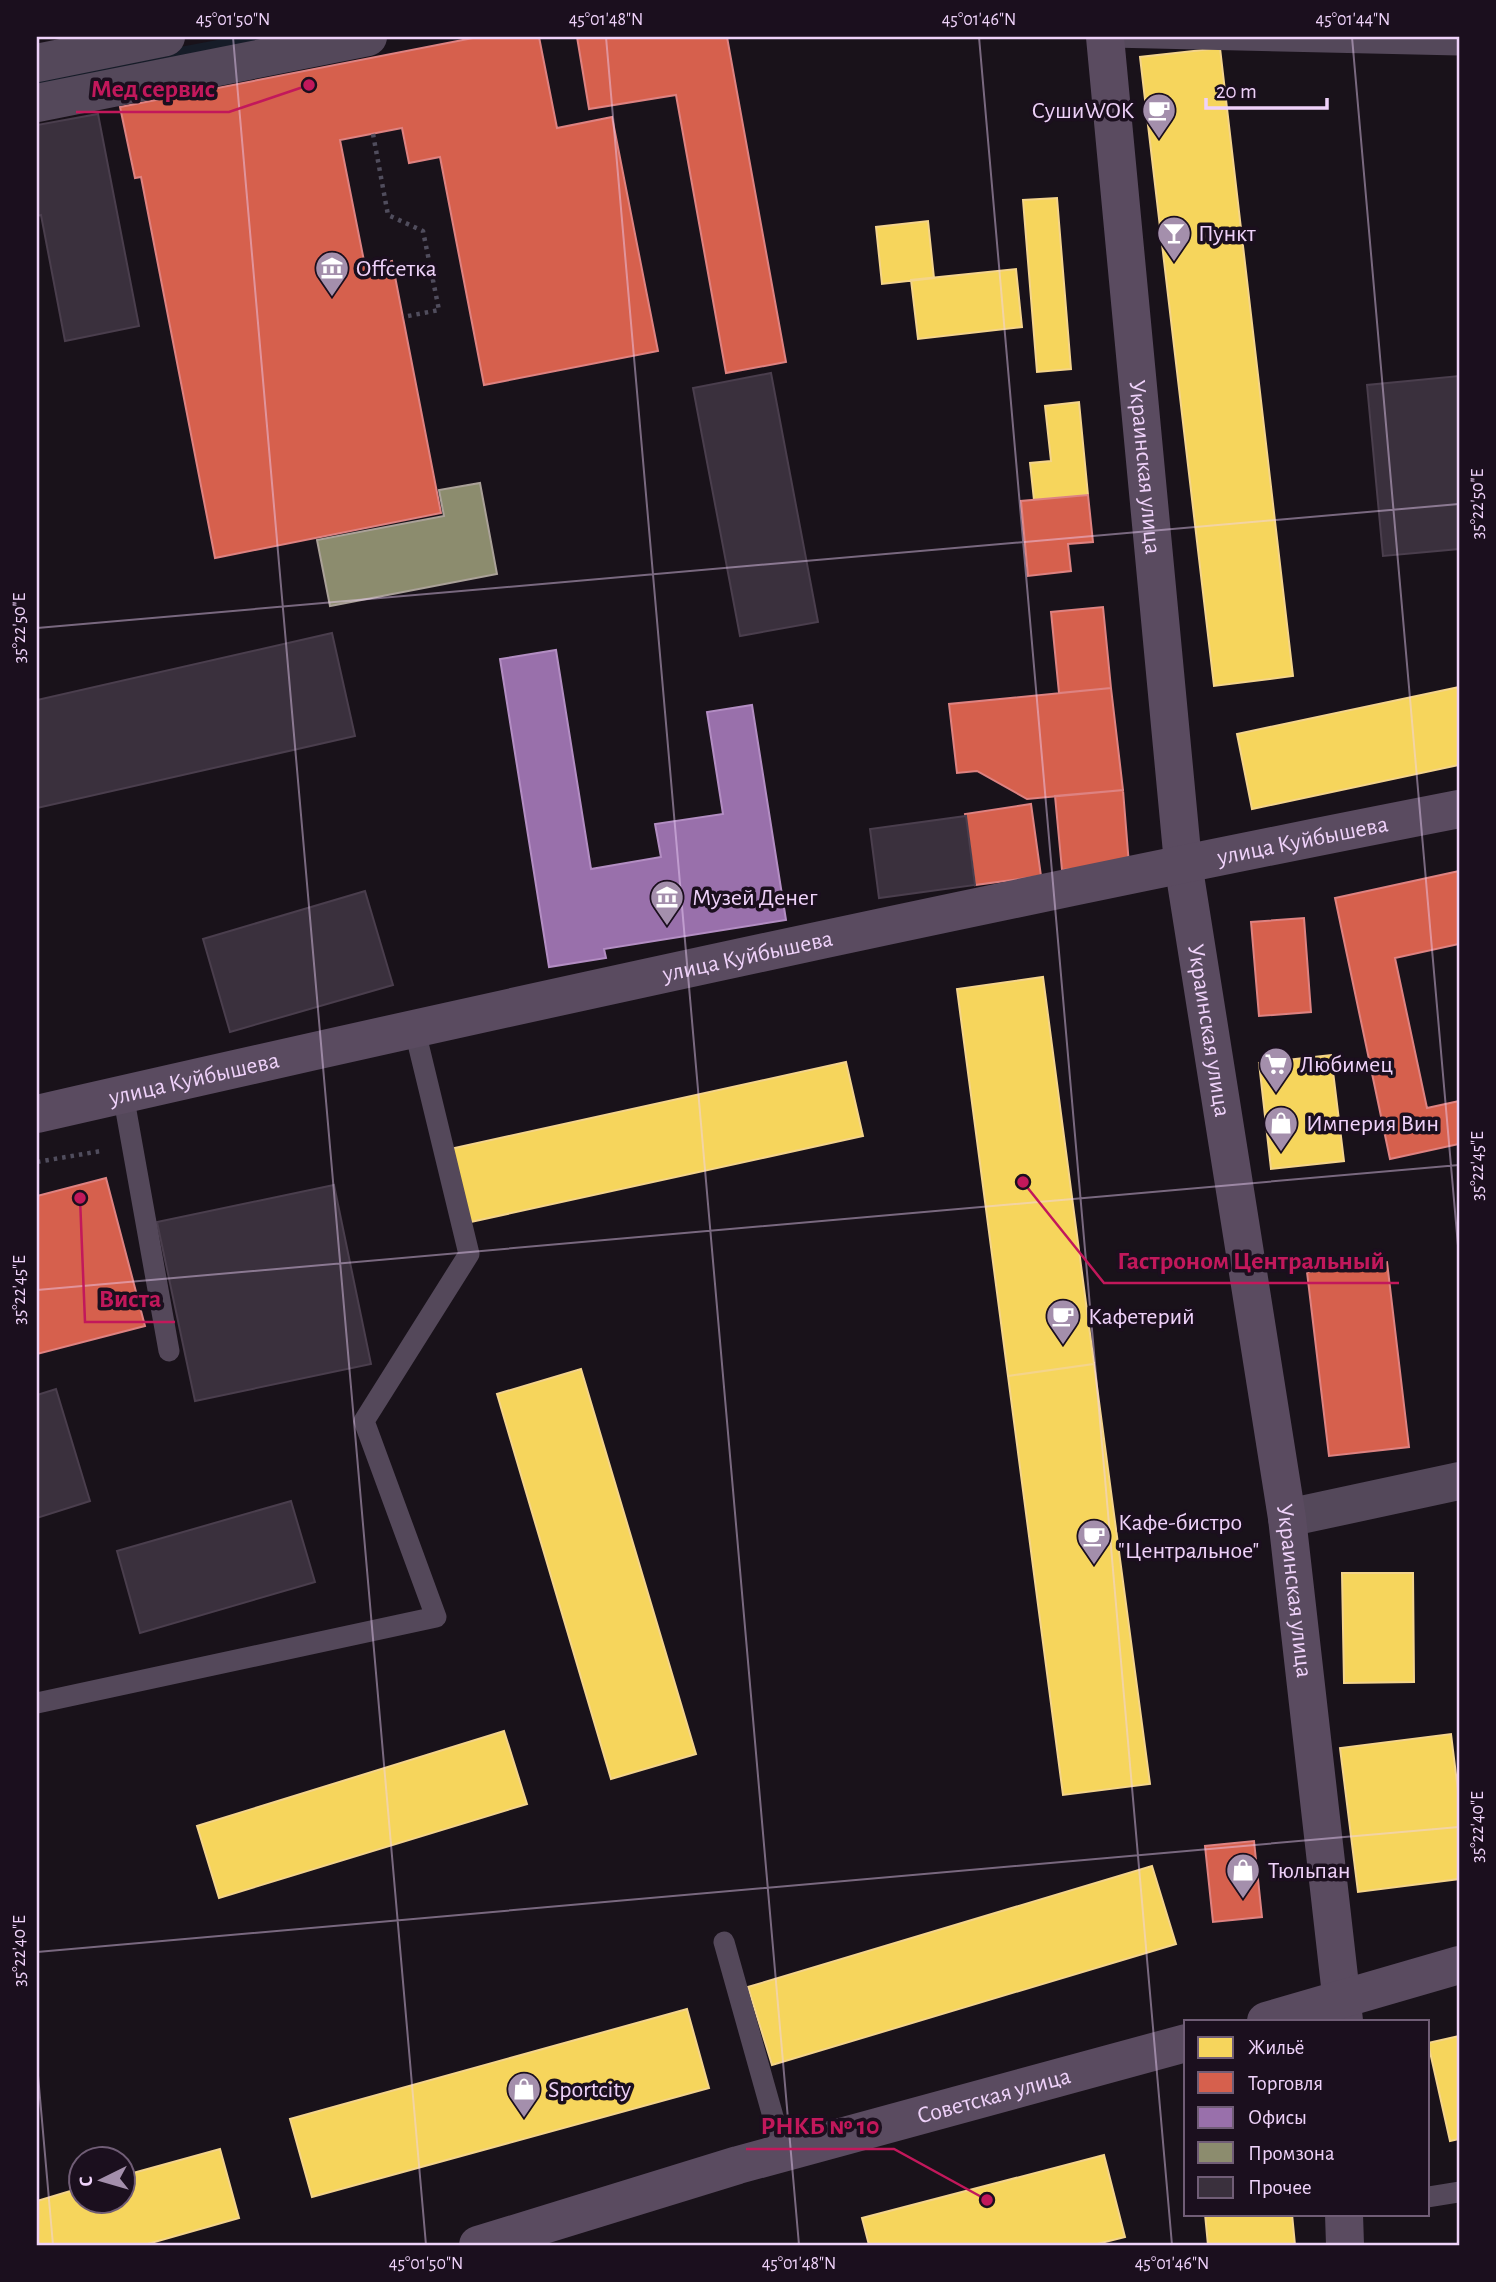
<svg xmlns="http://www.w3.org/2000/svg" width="1496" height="2282" viewBox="0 0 1496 2282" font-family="'Alegreya Sans',sans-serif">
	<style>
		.green { fill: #161c28 }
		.homes { fill: #f6d55c; stroke: #f4d48b; stroke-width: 2 }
		.shops { fill: #d6604d; stroke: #de8281; stroke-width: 2 }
		.offices { fill: #9970ab; stroke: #b38dc3; stroke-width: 2 }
		.industry { fill: #8c8c6e; stroke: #aaa198; stroke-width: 2 }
		.building { fill: #3a303d; stroke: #4a3e4d; stroke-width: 2 }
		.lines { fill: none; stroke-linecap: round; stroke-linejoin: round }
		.path { stroke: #504d5d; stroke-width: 4.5; stroke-dasharray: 3.5 5; stroke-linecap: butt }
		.lane { stroke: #54485a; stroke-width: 21 }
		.street { stroke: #54485a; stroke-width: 38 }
		.secondary { stroke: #5a4b60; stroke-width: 38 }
		.ticks { fill: none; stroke: #efd2fa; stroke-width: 2; stroke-opacity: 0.45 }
		.labels { text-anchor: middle; stroke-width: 7; stroke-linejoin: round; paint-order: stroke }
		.poi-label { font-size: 24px; fill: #efd2fa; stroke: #1b0f1e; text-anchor: start }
		.street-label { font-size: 24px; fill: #efd2fa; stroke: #1b0f1e }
		.leader { fill: none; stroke: #c2185b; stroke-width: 2.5 }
		.callout-dot { fill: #c2185b; stroke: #1b0f1e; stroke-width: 2.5 }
		.callout-label { font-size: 26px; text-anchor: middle; font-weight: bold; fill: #c2185b; stroke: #1b0f1e; stroke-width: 7; stroke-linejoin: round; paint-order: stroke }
		.neatline { fill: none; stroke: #efd2fa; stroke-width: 2.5 }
		.ticks-label { font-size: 18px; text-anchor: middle; fill: #efd2fa }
	</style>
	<rect width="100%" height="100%" fill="#19121a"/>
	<path class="green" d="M233,37H305L37,88V74Z"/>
	<path class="homes" d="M1220,48L1293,676L1214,686L1140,57Z
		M1057,198L1071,369L1037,372L1023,200Z
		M928,221L934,278L882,284L876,227Z
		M1016,269L1022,327L918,339L911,280Z
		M1079,402L1088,495L1034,500L1030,463L1051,461L1045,406Z
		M1459,687V765L1252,809L1237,734Z
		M1043,977L1094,1364L1008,1376L957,989Z
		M1331,1055L1344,1161L1271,1169L1259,1063Z
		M846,1062L863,1136L466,1223L450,1149Z
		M1094,1364L1150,1784L1063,1795L1008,1376Z
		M581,1369L696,1754L611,1779L497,1394Z
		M1342,1573H1413L1414,1682L1344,1683Z
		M504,1731L527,1804L219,1898L197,1826Z
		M1451,1734L1459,1799V1879L1358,1892L1340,1748Z
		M1152,1866L1176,1944L772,2065L748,1987Z
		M687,2009L709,2088L312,2197L290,2119Z
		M1459,2036V2139L1450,2141L1428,2043Z
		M220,2149L239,2218L144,2245H37V2201L80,2188V2202H122V2176Z
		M1104,2155L1125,2237L1093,2245H869L862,2218Z
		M1205,2214H1292L1295,2245H1208Z"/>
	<path class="shops" d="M478,37H539L557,128L612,117L658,351L484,385L440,157L409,163L402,128L340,140L365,266L392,261L441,513L215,558L141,177L135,178L120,107Z
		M577,37H727L786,362L726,373L676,95L589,109Z
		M1088,495L1093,542L1068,544L1071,571L1028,576L1021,501Z
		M1103,607L1111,688L1059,693L1051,612Z
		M1111,688L1123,790L1027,799L977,771L957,773L949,704Z
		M1123,790L1129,865L1062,870L1055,796Z
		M1031,804L1041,876L975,885L965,814Z
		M1459,871V944L1395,958L1427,1108L1459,1101V1144L1390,1159L1335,898Z
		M1304,918L1311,1012L1259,1016L1251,922Z
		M106,1178L145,1326L37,1354V1196Z
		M1387,1262L1409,1447L1329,1456L1307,1272Z
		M1254,1841L1262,1917L1213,1922L1205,1846Z"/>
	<path class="offices" d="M556,650L591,869L661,857L655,824L723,814L707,712L752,705L786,920L604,949L606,958L549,967L500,659Z"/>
	<path class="industry" d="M480,483L497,574L330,606L317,540L444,516L439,490Z"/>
	<path class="building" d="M98,114L139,326L65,341L41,215L37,216V125Z
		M771,373L818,622L740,636L693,388Z
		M1459,376V549L1383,556L1367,385Z
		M332,633L355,736L37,808V700Z
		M966,816L975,885L879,898L870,829Z
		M365,891L393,985L230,1032L203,939Z
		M334,1185L371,1364L195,1401L157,1222Z
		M56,1389L90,1501L37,1518V1395Z
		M291,1501L315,1582L140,1633L117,1551Z"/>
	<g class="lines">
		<path class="path" d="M373,134L388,215L423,231L439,310L403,317
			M37,1162L101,1151"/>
		<path class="lane" d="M1111,37L1459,45
			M123,1094L169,1351
			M37,1703L436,1617L364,1421L469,1254L414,1027
			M724,1942L783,2152
			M1428,2197L1459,2192"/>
		<path class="street" d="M37,63L166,37
			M37,103L368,37
			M1287,1518L1459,1481"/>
		<g class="secondary">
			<path id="s1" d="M1105,37L1183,863L1287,1518L1344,2021"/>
			<path id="s2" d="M37,1114C509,1006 983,902 1459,809"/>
			<path d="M1266,2021L1459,1965"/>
			<path d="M1344,2214L1345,2245"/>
			<path id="s3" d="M478,2245L738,2165L1186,2043"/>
		</g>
	</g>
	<path class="ticks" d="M233,37L426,2245M606,37L799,2245M979,37L1172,2245M1352,37L1459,1257M37,628L1459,504M37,1290L1459,1165M37,1952L1459,1827M37,2064L53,2245"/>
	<defs>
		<g id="cafe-pin" transform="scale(1.75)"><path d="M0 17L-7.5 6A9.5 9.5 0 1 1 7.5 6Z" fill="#a48fac" stroke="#1b0f1e"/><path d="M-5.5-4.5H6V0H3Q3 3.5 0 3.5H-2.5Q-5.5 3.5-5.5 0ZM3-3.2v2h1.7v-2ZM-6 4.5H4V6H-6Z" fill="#fff"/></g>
		<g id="bar-pin" transform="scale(1.75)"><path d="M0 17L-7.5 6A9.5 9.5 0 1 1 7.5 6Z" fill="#a48fac" stroke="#1b0f1e"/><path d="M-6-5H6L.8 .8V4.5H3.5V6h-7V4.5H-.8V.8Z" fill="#fff"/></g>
		<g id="museum-pin" transform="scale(1.75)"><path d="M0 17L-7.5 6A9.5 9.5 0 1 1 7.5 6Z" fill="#a48fac" stroke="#1b0f1e"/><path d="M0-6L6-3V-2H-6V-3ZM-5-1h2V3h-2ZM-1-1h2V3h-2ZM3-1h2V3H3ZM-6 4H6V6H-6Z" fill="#fff"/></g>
		<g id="supermarket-pin" transform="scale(1.75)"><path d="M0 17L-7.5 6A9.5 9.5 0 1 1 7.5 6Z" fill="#a48fac" stroke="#1b0f1e"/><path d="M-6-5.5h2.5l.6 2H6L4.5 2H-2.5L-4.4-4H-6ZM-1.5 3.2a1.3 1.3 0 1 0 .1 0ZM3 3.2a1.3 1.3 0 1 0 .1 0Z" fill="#fff"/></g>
		<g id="shop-pin" transform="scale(1.75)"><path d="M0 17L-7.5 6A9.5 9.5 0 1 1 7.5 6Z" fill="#a48fac" stroke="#1b0f1e"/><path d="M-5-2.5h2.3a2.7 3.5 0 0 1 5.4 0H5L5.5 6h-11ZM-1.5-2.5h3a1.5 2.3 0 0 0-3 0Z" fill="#fff"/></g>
	</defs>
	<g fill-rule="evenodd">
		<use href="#cafe-pin" x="1159" y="110"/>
		<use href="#bar-pin" x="1174" y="233"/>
		<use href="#museum-pin" x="332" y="268"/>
		<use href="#museum-pin" x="667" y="897"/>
		<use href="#supermarket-pin" x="1276" y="1064"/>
		<use href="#shop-pin" x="1281" y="1123"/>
		<use href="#cafe-pin" x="1063" y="1316"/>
		<use href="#cafe-pin" x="1094" y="1536"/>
		<use href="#shop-pin" x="1243" y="1870"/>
		<use href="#shop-pin" x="524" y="2089"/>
	</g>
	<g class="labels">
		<g class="poi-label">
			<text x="1134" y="118" text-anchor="end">СушиWOK</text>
			<text x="1198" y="241">Пункт</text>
			<text x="356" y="276">Offсетка</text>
			<text x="692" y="905">Музей Денег</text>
			<text x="1300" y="1072">Любимец</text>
			<text x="1306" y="1131">Империя Вин</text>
			<text x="1088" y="1324">Кафетерий</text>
			<text x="1118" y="1530">Кафе‐бистро<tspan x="1118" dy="28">"Центральное"</tspan></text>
			<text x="1268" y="1878">Тюльпан</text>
			<text x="548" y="2097">Sportcity</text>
		</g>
		<g class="street-label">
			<text dy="8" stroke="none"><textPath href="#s1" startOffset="432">Украинская улица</textPath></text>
			<text dy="8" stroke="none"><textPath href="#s2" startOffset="1295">улица Куйбышева</textPath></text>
			<text dy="8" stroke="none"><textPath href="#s2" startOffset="728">улица Куйбышева</textPath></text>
			<text dy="8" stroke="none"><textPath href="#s1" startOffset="999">Украинская улица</textPath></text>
			<text dy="8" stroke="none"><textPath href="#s2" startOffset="161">улица Куйбышева</textPath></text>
			<text dy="8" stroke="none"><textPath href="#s1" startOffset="1566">Украинская улица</textPath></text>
			<text dy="8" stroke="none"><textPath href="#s3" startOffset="537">Советская улица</textPath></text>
		</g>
	</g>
	<path class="leader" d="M309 85L229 112H76M1023 1182L1104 1283H1399M80 1198L85 1322H175M987 2200L894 2149H746"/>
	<g class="callout-dot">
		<circle cx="309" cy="85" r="7"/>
		<circle cx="1023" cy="1182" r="7"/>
		<circle cx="80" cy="1198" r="7"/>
		<circle cx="987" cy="2200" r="7"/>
	</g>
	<g class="callout-label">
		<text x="153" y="97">Мед сервис</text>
		<text x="1251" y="1269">Гастроном Центральный</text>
		<text x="130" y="1307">Виста</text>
		<text x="820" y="2134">РНКБ № 10</text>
	</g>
	<rect width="1496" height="2282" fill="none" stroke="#1b0f1e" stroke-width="77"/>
	<rect x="1184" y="2020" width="245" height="196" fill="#1b0f1e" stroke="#705d76" stroke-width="2"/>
	<rect x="1198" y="2037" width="35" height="21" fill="#f6d55c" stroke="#705d76" stroke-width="2"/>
	<text x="1248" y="2054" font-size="21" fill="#efd2fa">Жильё</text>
	<rect x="1198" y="2072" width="35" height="21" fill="#d6604d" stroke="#705d76" stroke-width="2"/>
	<text x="1248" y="2090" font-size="21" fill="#efd2fa">Торговля</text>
	<rect x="1198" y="2107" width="35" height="21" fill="#9970ab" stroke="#705d76" stroke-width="2"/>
	<text x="1248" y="2124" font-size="21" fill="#efd2fa">Офисы</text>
	<rect x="1198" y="2142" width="35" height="21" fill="#8c8c6e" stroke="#705d76" stroke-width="2"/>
	<text x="1248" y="2160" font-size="21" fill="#efd2fa">Промзона</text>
	<rect x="1198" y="2177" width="35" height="21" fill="#3a303d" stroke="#705d76" stroke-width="2"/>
	<text x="1248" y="2194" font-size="21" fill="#efd2fa">Прочее</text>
	<g transform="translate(102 2180) rotate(265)"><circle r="33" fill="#1b0f1e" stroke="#705d76" stroke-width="2"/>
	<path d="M0-5L12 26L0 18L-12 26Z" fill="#a48fac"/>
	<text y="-10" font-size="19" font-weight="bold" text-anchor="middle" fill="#efd2fa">С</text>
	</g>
	<path d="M1206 98v10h121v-10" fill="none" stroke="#efd2fa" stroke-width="3.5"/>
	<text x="1216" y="98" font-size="21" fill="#efd2fa" stroke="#1b0f1e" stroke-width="5" paint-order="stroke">20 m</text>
	<rect x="38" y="38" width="1420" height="2206" class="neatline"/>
	<g class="ticks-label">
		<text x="233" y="25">45°01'50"N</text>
		<text x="606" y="25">45°01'48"N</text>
		<text x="979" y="25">45°01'46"N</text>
		<text x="1353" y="25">45°01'44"N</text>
		<text transform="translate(1477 504) rotate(-90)" y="6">35°22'50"E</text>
		<text transform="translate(19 628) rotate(-90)" y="6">35°22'50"E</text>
		<text transform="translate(1477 1166) rotate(-90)" y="6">35°22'45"E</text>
		<text transform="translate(19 1290) rotate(-90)" y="6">35°22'45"E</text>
		<text transform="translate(1477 1827) rotate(-90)" y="6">35°22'40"E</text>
		<text transform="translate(19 1951) rotate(-90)" y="6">35°22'40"E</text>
		<text x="426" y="2269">45°01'50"N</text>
		<text x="799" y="2269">45°01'48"N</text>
		<text x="1172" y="2269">45°01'46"N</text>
	</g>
</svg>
